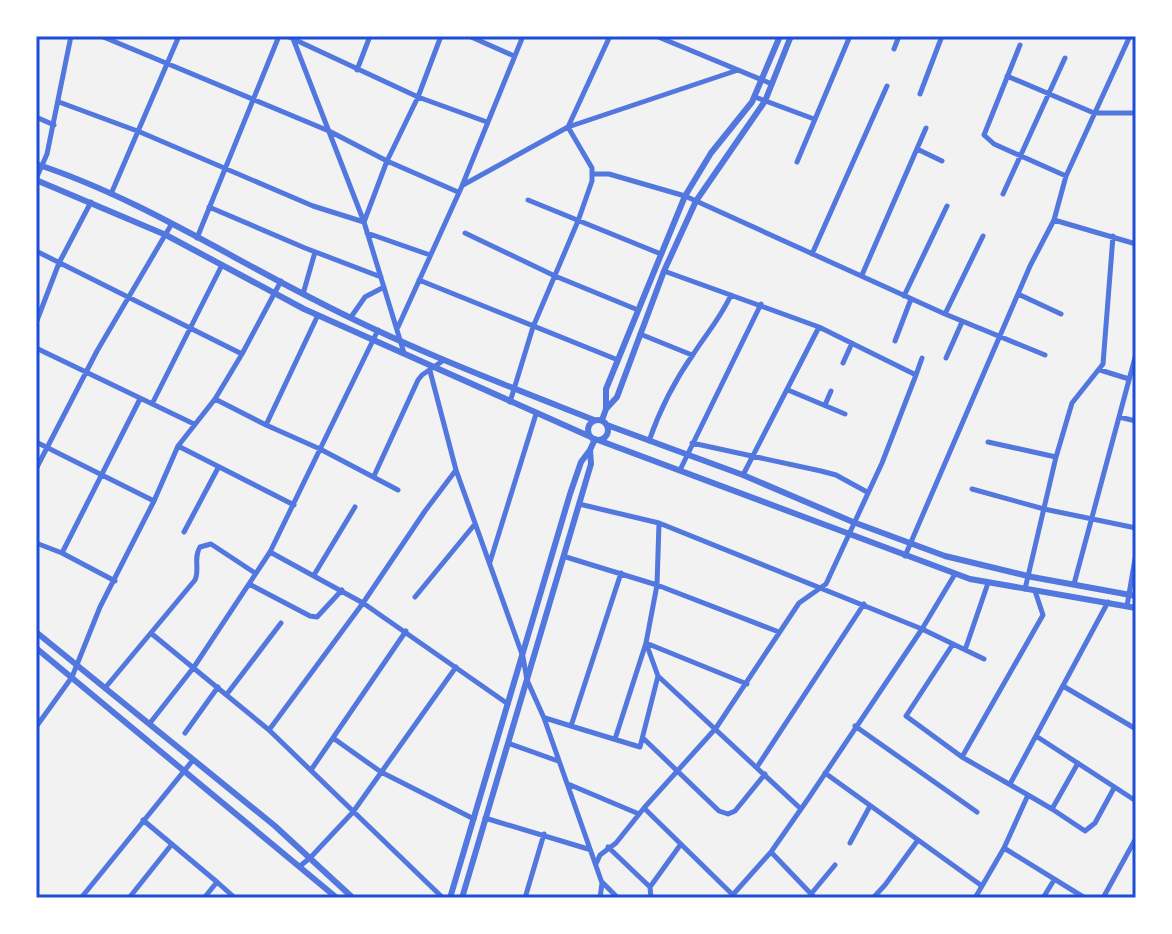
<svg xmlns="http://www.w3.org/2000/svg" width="1172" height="934" viewBox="0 0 1172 934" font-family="'Alegreya Sans',sans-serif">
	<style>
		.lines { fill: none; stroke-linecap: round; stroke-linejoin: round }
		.minor { stroke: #5277de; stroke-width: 5 }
		.tertiary { stroke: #5277de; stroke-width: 6 }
		.neatline { fill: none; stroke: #1d4ed8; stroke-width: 3 }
	</style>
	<rect width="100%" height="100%" fill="#f2f2f2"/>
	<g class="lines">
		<path class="minor" d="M287,36L418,97L487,122
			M292,36L364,222L404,353
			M441,36L418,97L387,161L458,192
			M469,36L514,56
			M656,36L772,84
			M1020,45L984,135L994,144L1066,176
			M894,49L899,36
			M357,70L370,36
			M1007,76L1094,113H1136
			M920,94L942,36
			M755,97L814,119
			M59,102L140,132L313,206L364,222L387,161L329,131L101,36
			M36,117L54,125
			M917,149L942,161
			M797,162L850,36
			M594,174H609L685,196L945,314L1045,355
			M36,179L47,154L71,36
			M463,185L568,127L738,70
			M111,194L179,36
			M1003,194L1065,58
			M528,200L661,254
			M209,207L305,248L381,277
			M1054,220L1136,244
			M367,233L430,255
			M465,233L555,276L638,310
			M197,238L279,36
			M36,251L242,354
			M812,254L887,86
			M862,275L926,128
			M419,280L618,360
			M303,294L315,252
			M1018,294L1061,314
			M904,296L947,206
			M945,314L983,236
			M318,315L266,425L320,449L398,490
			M351,317L365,297L384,287
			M36,323L59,263L91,202
			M398,327L462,186L523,36
			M640,334L692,355
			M895,341L911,299
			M36,348L194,424
			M946,358L962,322
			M843,363L852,343
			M1100,370L1129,379
			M430,371L456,470L523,657L527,680L544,718L602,883L600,898
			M916,375L922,358
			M788,390L845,414
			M215,399L266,425
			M510,402L533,327L578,221L592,181V168L568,127L610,36
			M152,404L222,265
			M825,405L831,391
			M1119,417L1136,421
			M649,441C660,409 675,380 694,353C707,333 721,317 731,295
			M36,442L154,501
			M988,442L1056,457
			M692,443L821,471L836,475L867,492
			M178,446L294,505
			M36,469L97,351L171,225
			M680,470L761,304
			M743,475L819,327
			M374,476L418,380L422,375L444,360
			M972,489L1044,509L1136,528
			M579,504L659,523L922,629L984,659
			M659,523L657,585L646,643L747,684
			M184,532L218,468
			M36,543L62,553L115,581
			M270,552L363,603L508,704
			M62,553L140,399
			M905,556L1030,266L1054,220L1066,176L1130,36
			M566,557L657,585L779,632
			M490,562L536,414
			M621,573L571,726L640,747L658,676
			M314,575L355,507
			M249,584L310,616L317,617L342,590
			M1074,584L1136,354
			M1025,589L1056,457L1072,403L1103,364L1113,236
			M415,597L475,524
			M1127,606L1136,553
			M152,634L269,730L443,898
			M965,650L988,583
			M1063,686L1136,729
			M105,688L195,580C200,569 193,558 200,547L211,544L255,573
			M227,694L281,623
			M545,718L571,726
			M150,723L194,667L270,552L378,330
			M855,726L977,812
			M36,727L72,677L100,607L154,501L178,446L215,399L242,354L281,281
			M269,730L363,603L425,511L456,470
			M185,733L218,687
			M1036,736L1136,801
			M333,738L381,772L474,819
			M615,739L646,643L658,676L801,809
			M644,739L719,811L728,814L735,811L765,774
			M508,743L558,761
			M962,757L1043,615L1035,591
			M757,767L864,604
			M311,770L406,631
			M825,773L982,886L1004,848L1028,795L962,757L906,716L953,644
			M568,784L639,814
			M1010,784L1108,602
			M1028,795L1052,809L1078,763
			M644,808L736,898
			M1052,809L1085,831L1095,823L1114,788
			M485,818L588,849
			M143,820L217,882L204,898
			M850,843L870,806
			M608,847L650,887L651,898
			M1004,848L1085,898
			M771,852L815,898
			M596,864L600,855L616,843L644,808L716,728L799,603L826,584L882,463L916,375L819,327L664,271
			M300,866L310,858L353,812L456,667
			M217,882L235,898
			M603,883L618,898
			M650,887L681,844
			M811,894L835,865
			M36,896L38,898
			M81,898L193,760
			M129,898L172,844
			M525,898L544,834
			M730,898L771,852L808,799L922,629L955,574
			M873,898L885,885L918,840
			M975,898L982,886
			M1043,898L1054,880
			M1103,898L1136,838"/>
		<path class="tertiary" d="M36,164C134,196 224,254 315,300C405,347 500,383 594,420
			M36,180L166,235L304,309L591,437
			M606,409V389L685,196L711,153L752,102L780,36
			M588 430a10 10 0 1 1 20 0a10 10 0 1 1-20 0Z
			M602,420L606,409L617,397L664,271L696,201L765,101L791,36
			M607,425L743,475L853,522L945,556L1032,577L1136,596
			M598,440L970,579L1136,608
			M36,632L275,826L353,898
			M36,648L337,898
			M450,898L570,494L581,462L590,450L595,439
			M462,898L591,464L590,450"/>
	</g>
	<rect width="1172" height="934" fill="none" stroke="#ffffff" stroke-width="76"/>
	<rect x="38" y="38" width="1096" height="858" class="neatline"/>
</svg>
